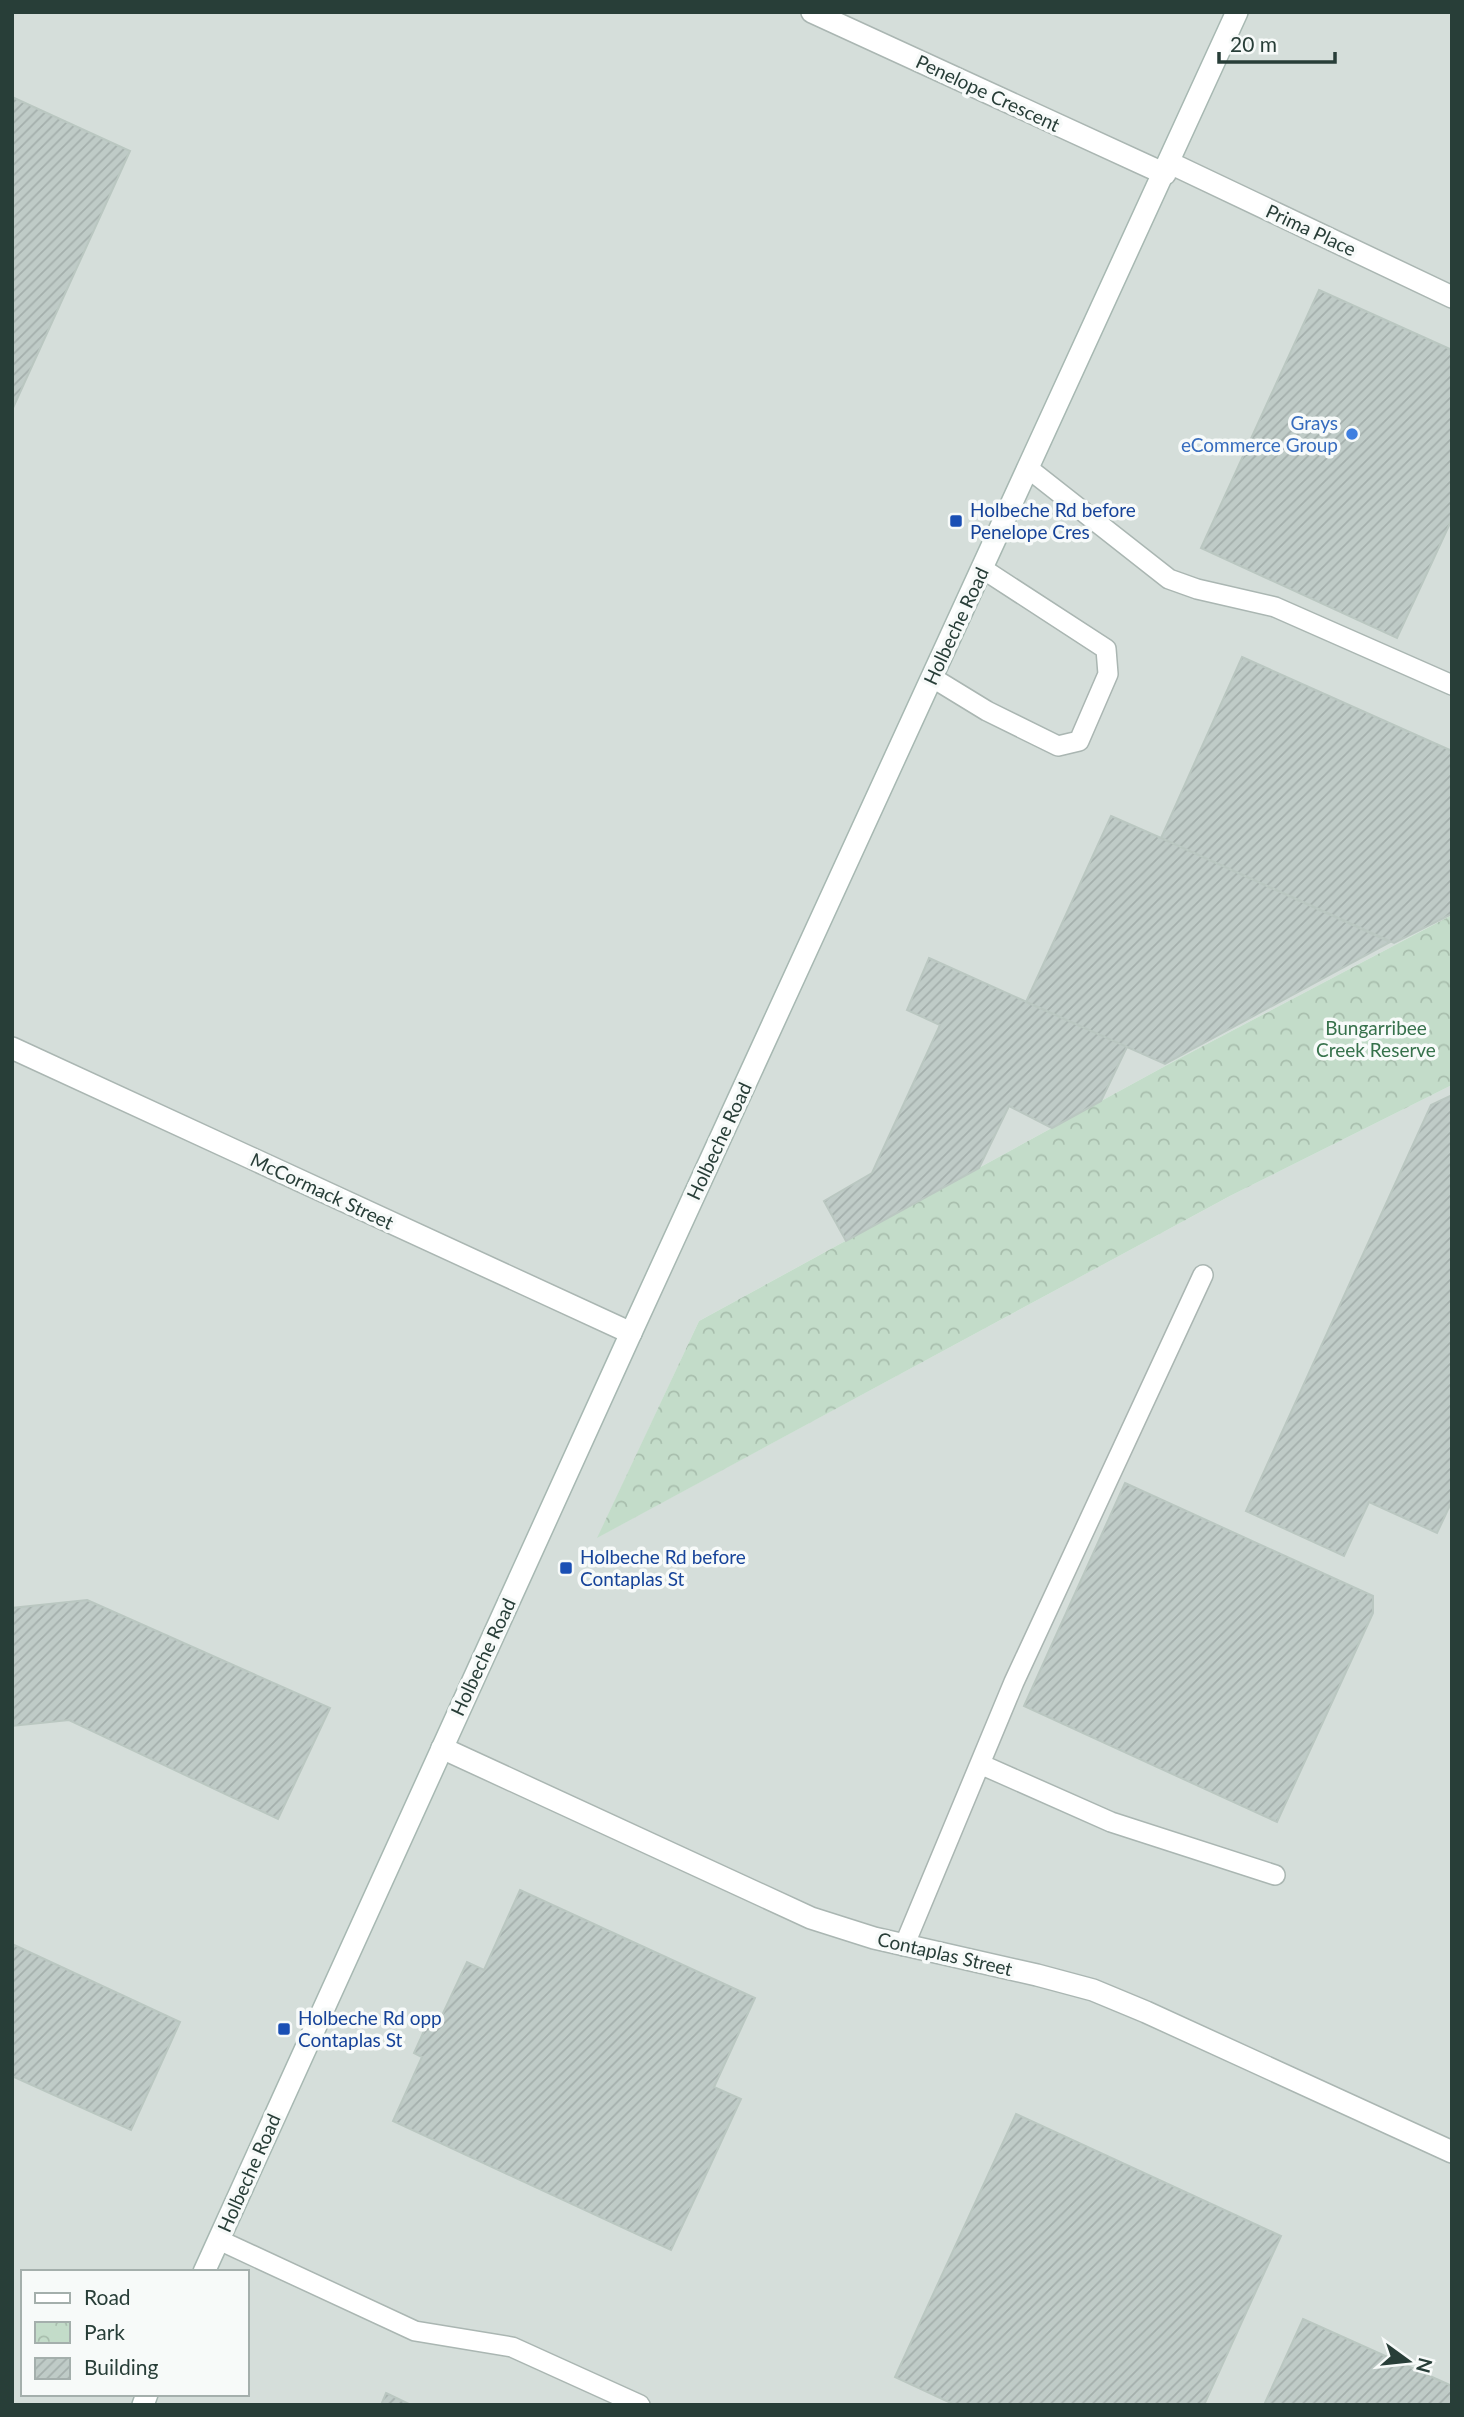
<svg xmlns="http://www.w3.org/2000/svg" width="1464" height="2417" viewBox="0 0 1464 2417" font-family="Lato,sans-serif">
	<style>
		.built { fill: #d5deda; fill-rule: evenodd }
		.park { fill: url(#park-crowns) }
		.building { fill: url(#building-hatch); stroke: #bac7c1; stroke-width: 2 }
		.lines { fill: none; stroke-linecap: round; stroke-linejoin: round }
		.lane-casing { stroke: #aab6b2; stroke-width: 22 }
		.street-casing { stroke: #aab6b2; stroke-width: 24 }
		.secondary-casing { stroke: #a7b8b2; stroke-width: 24 }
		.lane { stroke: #fff; stroke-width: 19 }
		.street { stroke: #fff; stroke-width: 21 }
		.secondary { stroke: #fff; stroke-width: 21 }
		.shop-dot { fill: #3f7fe0; stroke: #f7faf9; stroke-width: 2.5 }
		.transit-dot { fill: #1a4fb4; stroke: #f7faf9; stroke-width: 2.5 }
		.labels { text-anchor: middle; stroke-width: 7; stroke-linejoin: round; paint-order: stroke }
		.street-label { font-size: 19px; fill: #283e38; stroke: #f7faf9 }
		.shop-label { font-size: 19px; fill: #366cbe; stroke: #f7faf9; text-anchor: end }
		.transit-label { font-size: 19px; fill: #164399; stroke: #f7faf9; text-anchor: start }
		.park-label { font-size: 19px; fill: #36714b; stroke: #f7faf9 }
	</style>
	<defs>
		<pattern id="park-crowns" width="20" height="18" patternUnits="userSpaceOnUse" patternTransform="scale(1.75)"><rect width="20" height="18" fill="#c3dcc9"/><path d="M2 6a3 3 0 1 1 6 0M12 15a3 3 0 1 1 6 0" fill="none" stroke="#a8bead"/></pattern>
		<pattern id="building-hatch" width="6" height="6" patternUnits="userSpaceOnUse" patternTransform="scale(1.75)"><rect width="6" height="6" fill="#bfcbc7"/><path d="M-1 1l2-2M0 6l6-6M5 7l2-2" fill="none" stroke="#a4afac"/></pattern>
	</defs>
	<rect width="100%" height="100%" fill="#e7eeeb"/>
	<path class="built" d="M12,12H1452V915L1167,1065L699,1321L598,1537L1230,1196L1452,1085V2405H12ZM23,2272H247V2394H23Z"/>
	<path class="park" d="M1452,915V1085L1230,1196L597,1538L699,1321L1167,1065Z"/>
	<path class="building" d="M12,97L130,151L12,410Z
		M1319,290L1452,350V519L1397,638L1201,548Z
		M1242,657L1452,751V914L1394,943L1161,838Z
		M1111,816L1161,838L1390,942L1165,1064L1026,1002Z
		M929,958L1127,1047L1101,1101L1052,1128L1009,1106L979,1168L846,1241L824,1201L872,1173L940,1025L907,1010Z
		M1452,1095V1501L1437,1533L1369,1502L1344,1556L1246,1511L1431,1105Z
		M1125,1483L1373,1596V1613L1277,1822L1024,1706Z
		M87,1600L330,1708L278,1819L69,1720L12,1726V1608Z
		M520,1890L755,1998L714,2087L741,2099L671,2250L393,2121L422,2057L414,2053L429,2020L438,2024L467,1962L484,1970Z
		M12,1944L180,2022L131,2130L12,2076Z
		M1016,2114L1281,2236L1204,2405H955L895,2377Z
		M1303,2319L1452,2386V2405H1264Z
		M386,2393L411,2405H381Z"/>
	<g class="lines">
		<g class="lane-casing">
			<path id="lane" d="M1029,469L1169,579L1197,589L1275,607L1452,685
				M933,678L987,711L1058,746L1079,741L1108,674L1106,649L983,569
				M980,1764L1111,1822L1275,1875
				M904,1946L1014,1682L1203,1275
				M219,2240L415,2331L512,2347L640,2405"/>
		</g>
		<g class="street-casing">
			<path id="street" d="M812,12L1165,174
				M1170,163L1452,297
				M12,1048L631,1333
				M442,1748L811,1918L874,1938L1037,1975L1093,1990L1146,2012L1452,2152"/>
		</g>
		<g class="secondary-casing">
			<path id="secondary" d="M204,2272L631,1333L1237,12
				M143,2405L147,2394"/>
		</g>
		<use href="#lane" class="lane"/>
		<use href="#street" class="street"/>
		<use href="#secondary" class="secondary"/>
	</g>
	<circle class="shop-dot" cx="1352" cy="434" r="7"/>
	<g class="transit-dot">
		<rect x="949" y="514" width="14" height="14" rx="3.5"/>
		<rect x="559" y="1561" width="14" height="14" rx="3.5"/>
		<rect x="277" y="2022" width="14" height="14" rx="3.5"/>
	</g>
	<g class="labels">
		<g class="street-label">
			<text transform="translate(988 93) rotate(25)" y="7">Penelope Crescent</text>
			<text transform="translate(1311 230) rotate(25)" y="7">Prima Place</text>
			<text transform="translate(956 626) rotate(-65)" y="7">Holbeche Road</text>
			<text transform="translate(719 1141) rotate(-65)" y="7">Holbeche Road</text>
			<text transform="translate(322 1191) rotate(25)" y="7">McCormack Street</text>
			<text transform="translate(483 1657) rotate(-65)" y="7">Holbeche Road</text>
			<text transform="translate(945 1954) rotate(13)" y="7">Contaplas Street</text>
			<text transform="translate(249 2173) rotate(-66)" y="7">Holbeche Road</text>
		</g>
		<g class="shop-label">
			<text x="1338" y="430">Grays<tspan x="1338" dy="22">eCommerce Group</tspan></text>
		</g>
		<g class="transit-label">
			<text x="970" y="517">Holbeche Rd before<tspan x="970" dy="22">Penelope Cres</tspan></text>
			<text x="580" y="1564">Holbeche Rd before<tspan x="580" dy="22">Contaplas St</tspan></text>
			<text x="298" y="2025">Holbeche Rd opp<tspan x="298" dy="22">Contaplas St</tspan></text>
		</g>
		<g class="park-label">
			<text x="1376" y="1035">Bungarribee<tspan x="1376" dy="22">Creek Reserve</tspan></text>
		</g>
	</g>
	<rect width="1464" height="2417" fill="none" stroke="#283e38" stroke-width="28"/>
	<rect x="21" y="2270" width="228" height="126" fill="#f7faf9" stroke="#a4afac" stroke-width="2"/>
	<rect x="35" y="2293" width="35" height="10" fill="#ffffff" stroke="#a4afac" stroke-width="2"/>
	<text x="84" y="2305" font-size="21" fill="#283e38">Road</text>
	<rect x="35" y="2322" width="35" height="21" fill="url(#park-crowns)" stroke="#a4afac" stroke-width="2"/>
	<text x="84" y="2340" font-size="21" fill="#283e38">Park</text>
	<rect x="35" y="2358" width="35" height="21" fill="url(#building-hatch)" stroke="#a4afac" stroke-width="2"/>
	<text x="84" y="2375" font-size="21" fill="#283e38">Building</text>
	<g transform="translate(1408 2361) rotate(105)" stroke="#f7faf9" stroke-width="5" paint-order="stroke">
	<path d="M0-5L12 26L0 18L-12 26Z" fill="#283e38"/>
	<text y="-10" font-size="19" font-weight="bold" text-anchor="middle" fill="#283e38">N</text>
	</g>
	<path d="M1219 52v10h116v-10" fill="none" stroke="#283e38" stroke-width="3.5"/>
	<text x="1230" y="52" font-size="21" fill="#283e38" stroke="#f7faf9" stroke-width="5" paint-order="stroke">20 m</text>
</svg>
